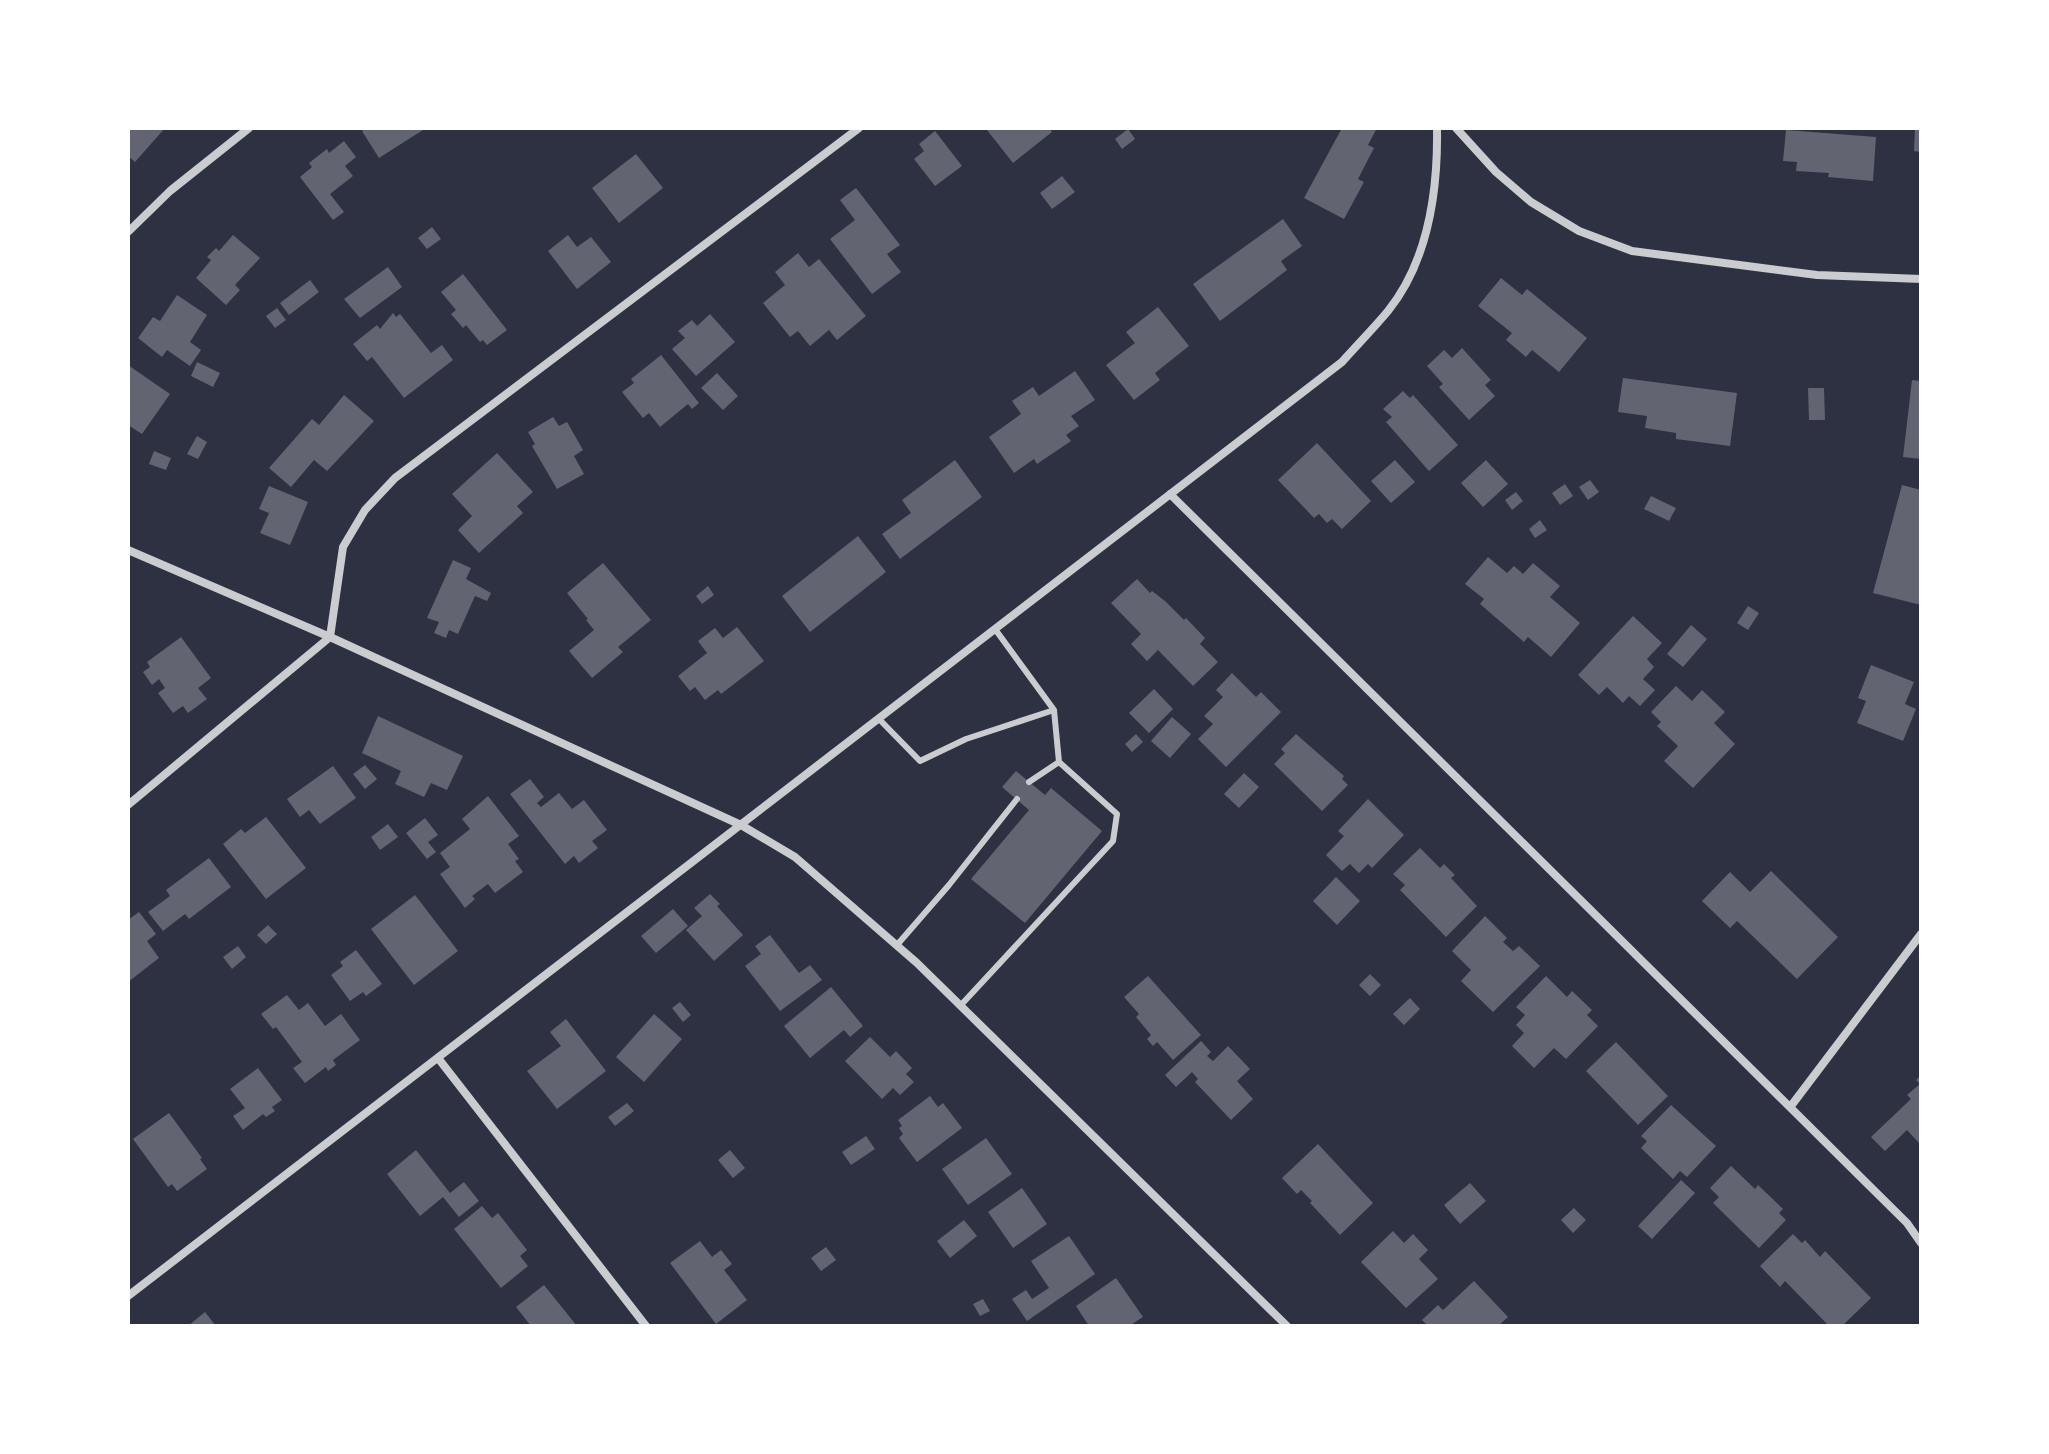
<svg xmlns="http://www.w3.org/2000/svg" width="2049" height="1454" viewBox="0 0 2049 1454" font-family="'Exo 2',sans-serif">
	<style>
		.building { fill: #626471 }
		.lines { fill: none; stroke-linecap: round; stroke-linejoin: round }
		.service { stroke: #caccd0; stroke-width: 6 }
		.minor { stroke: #caccd0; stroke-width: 8 }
	</style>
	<rect width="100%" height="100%" fill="#2d3142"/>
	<path class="building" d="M128,128H165L135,162L128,156Z
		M366,128H426L379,158L362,131Z
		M989,128H1049L1052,132L1013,163L987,130Z
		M1342,128H1377L1368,145L1374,148L1358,179L1364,182L1344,219L1304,198Z
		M1915,128H1921V152L1914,151Z
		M1128,129L1135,139L1122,149L1115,139Z
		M1786,130L1876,137L1873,181L1828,177L1829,173L1796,171L1797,162L1783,161Z
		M935,131L962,166L935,186L914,159L924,151L919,144Z
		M344,141L356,157L345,166L353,176L330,194L344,212L333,220L300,177L312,167L309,163L327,149L329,153Z
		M636,154L663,188L619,223L592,188Z
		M1062,176L1075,192L1052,209L1040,193Z
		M856,188L900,245L887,254L901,272L872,294L830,239L855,220L840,200Z
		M1283,219L1302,246L1281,261L1287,270L1220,321L1193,284Z
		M432,227L441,239L427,249L418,238Z
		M233,235L260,258L235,285L240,290L226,305L196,278L211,260L207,257L216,248L219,251Z
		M568,235L577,247L591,237L611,262L577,289L548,251Z
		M798,253L809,267L819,259L866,316L837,340L829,330L810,346L798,331L790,337L763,303L785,285L775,272Z
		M388,267L402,287L360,318L344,299Z
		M463,274L507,330L487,345L483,340L480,342L466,325L463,328L451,314L456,310L441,292Z
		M1501,278L1522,295L1527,289L1587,338L1559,372L1532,350L1526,357L1506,340L1512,333L1478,306Z
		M310,280L319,292L289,315L280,303Z
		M177,295L207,315L190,342L201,350L190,366L167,350L162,357L138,338L153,317L160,321Z
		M1158,307L1189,346L1155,373L1160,380L1134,400L1106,365L1135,343L1126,332Z
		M277,308L286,320L275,328L266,316Z
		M393,313L396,317L400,314L431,353L442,345L453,360L404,398L372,357L367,361L353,344L377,325L380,329Z
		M710,314L735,342L696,376L672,349L685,338L678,331L692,320L697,326Z
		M1462,348L1491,380L1485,385L1495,396L1469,420L1439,387L1443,384L1427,366L1444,350L1452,358Z
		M661,355L699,403L692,409L688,404L660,427L649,413L643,418L622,392L634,383L631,379Z
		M197,362L220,373L213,387L191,376Z
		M128,365L170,394L142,434L128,425Z
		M1075,371L1095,400L1071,416L1079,426L1066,435L1071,441L1037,464L1034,459L1014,473L989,437L1021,414L1012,401L1033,387L1039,396Z
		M717,373L738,396L723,410L701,388Z
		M1623,378L1737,393L1730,446L1676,439V433L1645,428L1647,416L1618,412Z
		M1912,380L1921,381V459L1903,457Z
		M1808,388H1824L1825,420H1809Z
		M1403,391L1410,398L1413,395L1458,445L1429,471L1386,422L1392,417L1383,409Z
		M344,395L374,421L327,471L314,460L291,487L269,468L312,419L319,425Z
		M553,417L559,426L567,422L583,450L574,456L584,474L557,489L532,446L535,444L528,432Z
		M197,436L207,442L198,459L187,454Z
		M1317,443L1371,501L1342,529L1332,519L1327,523L1319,514L1314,518L1278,480Z
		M154,451L171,458L166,470L149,464Z
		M497,453L533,492L517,506L523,513L479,553L458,530L472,516L452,494Z
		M955,460L982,497L900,559L882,534L911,513L902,500Z
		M1395,460L1415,482L1391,503L1371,481Z
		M1486,460L1508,484L1483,507L1461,483Z
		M1590,480L1599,492L1588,500L1579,487Z
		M1565,484L1573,496L1560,505L1552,493Z
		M1902,485L1921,490V605L1873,593Z
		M269,486L308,502L290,545L260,533L269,513L259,509Z
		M1516,492L1523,501L1512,510L1505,500Z
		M1651,496L1676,508L1669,521L1644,509Z
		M1540,520L1547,530L1535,538L1529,529Z
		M858,536L886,572L810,632L782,596Z
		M1488,557L1507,573L1514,566L1523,574L1533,563L1560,586L1550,597L1580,623L1551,657L1528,637L1524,642L1480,604L1484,599L1465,584Z
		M453,560L471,568L466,579L491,593L487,601L475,596L458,634L449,630L446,638L434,633L439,622L427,618Z
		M603,563L651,620L618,647L623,652L592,678L569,651L594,630L586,620L588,619L567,593Z
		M1137,579L1150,593L1152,591L1165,601L1184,620L1186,618L1205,638L1200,644L1218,662L1193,686L1158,650L1147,661L1131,644L1141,634L1111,603Z
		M708,586L714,595L702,604L696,596Z
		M1748,606L1759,613L1748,630L1737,623Z
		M1633,616L1662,643L1647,659L1654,667L1643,679L1655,690L1640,706L1629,696L1623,703L1607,687L1599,695L1578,675Z
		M1691,625L1707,639L1683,667L1667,654Z
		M737,627L764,661L721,694L718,690L705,700L695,687L690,691L678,676L707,653L698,641L715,628L723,638Z
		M181,637L211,678L198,688L207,699L188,713L183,706L173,713L158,693L165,688L159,679L152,685L143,672L150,667L147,662Z
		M1871,665L1914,682L1905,704L1916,709L1903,741L1857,723L1866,701L1858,698Z
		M1232,673L1256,697L1261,692L1281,712L1226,767L1198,739L1213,724L1204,716L1223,697L1216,690Z
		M1676,686L1692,701L1702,690L1725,712L1714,723L1735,744L1693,788L1664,761L1678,746L1657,726L1661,722L1651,712Z
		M1154,689L1173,709L1149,733L1129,713Z
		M378,716L463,756L447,790L431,783L424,797L395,784L401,771L362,753Z
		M1172,717L1191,734L1170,758L1151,741Z
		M1136,734L1143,742L1132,752L1125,744Z
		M1296,734L1344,776L1342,779L1348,785L1322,811L1274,764L1285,753L1281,749Z
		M365,765L377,779L365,789L353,774Z
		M333,766L356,798L320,824L309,810L300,817L287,799Z
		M1016,771L1045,795L1051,788L1102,831L1025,923L971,879L1029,810L1002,787Z
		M1244,773L1259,787L1239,808L1224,794Z
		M530,779L544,797L537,803L541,807L559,793L572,809L584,800L607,830L592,841L598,848L579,863L574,856L565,864L510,794Z
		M488,796L519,836L508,844L519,859L515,861L523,872L495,893L488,884L472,896L475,899L465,908L440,874L450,867L440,853L470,829L462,819Z
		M1368,799L1404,835L1372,868L1368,864L1359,873L1350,864L1342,871L1326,855L1344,836L1338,831Z
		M266,817L306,868L266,899L223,844L241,829L245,833Z
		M425,818L438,835L428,842L436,852L427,859L406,833Z
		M388,824L398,837L380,850L371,837Z
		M1420,848L1440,868L1444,864L1455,875L1451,878L1477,906L1446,937L1400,890L1405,885L1393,874Z
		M209,858L231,887L189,919L185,914L163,931L148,912L170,896L166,890Z
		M1771,871L1838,937L1797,979L1737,921L1730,928L1702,901L1730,872L1750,892Z
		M1336,877L1360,901L1337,925L1313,901Z
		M710,894L720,904L717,906L743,935L714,961L686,930L702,916L694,908Z
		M415,895L458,951L414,985L371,929Z
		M673,909L688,926L656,953L641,936Z
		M139,912L156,934L147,941L159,958L128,982V920Z
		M1485,916L1507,938L1503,942L1513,951L1519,946L1540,966L1493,1012L1461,981L1471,970L1452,951Z
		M268,925L277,934L266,944L257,935Z
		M770,935L799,973L810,965L822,980L780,1011L745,966L761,954L755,946Z
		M238,946L246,957L232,969L223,957Z
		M356,950L382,984L366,996L363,992L350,1001L331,975L343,966L340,962Z
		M1370,974L1381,985L1370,996L1359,985Z
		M1148,976L1201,1035L1173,1060L1157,1042L1153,1046L1147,1039L1151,1035L1136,1017L1139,1014L1124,997Z
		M1546,976L1567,997L1572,991L1592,1010L1587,1015L1598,1026L1566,1059L1554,1048L1534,1068L1512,1046L1524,1033L1516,1025L1525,1015L1516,1007Z
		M831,987L863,1026L850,1037L844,1030L810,1058L784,1026Z
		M287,995L299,1010L308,1003L325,1026L341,1014L360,1040L333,1060L336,1065L328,1071L326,1067L305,1083L293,1068L302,1062L276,1027L273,1029L261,1014Z
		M1410,998L1420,1009L1404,1025L1393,1014Z
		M680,1002L691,1015L683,1022L672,1008Z
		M654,1014L682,1039L644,1082L616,1057Z
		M566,1019L606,1071L557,1109L527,1071L561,1046L550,1032Z
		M870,1037L890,1057L896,1051L912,1068L906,1074L914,1082L900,1095L893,1088L882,1099L845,1061Z
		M1201,1041L1211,1052L1207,1056L1213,1061L1228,1046L1250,1069L1237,1081L1253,1099L1231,1120L1195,1082L1198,1079L1192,1072L1176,1087L1165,1075Z
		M1616,1042L1668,1096L1638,1125L1586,1071Z
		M258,1068L282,1100L272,1107L275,1111L266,1117L263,1114L243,1130L233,1116L245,1108L230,1089Z
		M1921,1075V1140L1919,1143L1907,1130L1885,1151L1871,1137L1911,1099L1907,1095L1920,1084L1916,1080Z
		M930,1096L938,1107L943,1103L962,1128L917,1162L899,1138L903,1134L899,1128L902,1126L898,1120Z
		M627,1103L634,1111L615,1126L608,1117Z
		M1671,1105L1716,1146L1687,1177L1680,1171L1673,1179L1641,1148L1647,1141L1641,1136Z
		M169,1113L202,1158L200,1159L207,1169L177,1191L172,1184L168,1187L133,1139Z
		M866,1136L875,1149L851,1165L842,1152Z
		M986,1138L1012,1174L968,1205L942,1169Z
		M1318,1144L1373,1203L1340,1235L1310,1203L1312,1201L1301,1190L1297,1194L1282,1178Z
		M416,1150L450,1193L464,1182L479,1201L459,1217L443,1197L420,1216L387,1174Z
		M730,1150L745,1168L733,1178L718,1160Z
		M1731,1166L1755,1189L1758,1185L1783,1209L1779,1213L1786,1220L1759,1248L1713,1203L1719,1197L1710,1188Z
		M1681,1180L1695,1193L1652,1239L1638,1226Z
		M1470,1183L1486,1201L1460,1224L1444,1205Z
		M1022,1188L1047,1224L1013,1248L988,1212Z
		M482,1206L492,1218L498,1213L527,1250L520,1256L528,1266L501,1288L454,1229Z
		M1574,1208L1586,1220L1573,1233L1561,1220Z
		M964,1220L977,1236L950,1258L937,1241Z
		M1393,1231L1404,1243L1413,1234L1428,1250L1419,1259L1438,1279L1406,1308L1361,1262Z
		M1793,1234L1802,1243L1805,1240L1820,1257L1825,1251L1871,1298L1842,1326H1829L1785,1281L1780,1287L1760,1266Z
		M1069,1236L1095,1274L1027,1321L1012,1299L1026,1290L1032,1299L1049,1288L1031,1261Z
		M700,1241L712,1257L721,1250L732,1264L724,1270L747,1300L716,1324L670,1263Z
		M826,1247L836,1260L821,1271L811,1258Z
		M1116,1278L1143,1317L1129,1326H1089L1076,1306Z
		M1474,1281L1508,1317L1498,1326H1428L1422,1320L1438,1305L1443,1310Z
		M544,1285L577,1326H531L516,1307Z
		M983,1299L990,1311L980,1316L973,1304Z
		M205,1312L216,1326H188Z"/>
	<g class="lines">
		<path class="service" d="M995,629L1054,710L1059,762
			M879,719L920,761L966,739L1054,710
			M897,945L949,885L1017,799
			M961,1005L1113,841L1117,814L1059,762L1029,782"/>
		<path class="minor" d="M1456,128L1496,172L1531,202L1579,231L1632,251L1817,275L1921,279
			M128,232L170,191L249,128
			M1170,494L1907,1223L1921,1243
			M128,550L330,637L741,825L795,857L917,963L1287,1326
			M128,805L330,637L343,547L365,510L395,478L859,128
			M438,1058L646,1326
			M1791,1106L1921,934
			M128,1296L1342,362C1357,345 1373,329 1388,311C1429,260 1438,191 1437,128"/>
	</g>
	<rect width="2049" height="1454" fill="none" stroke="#ffffff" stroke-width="260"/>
</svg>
